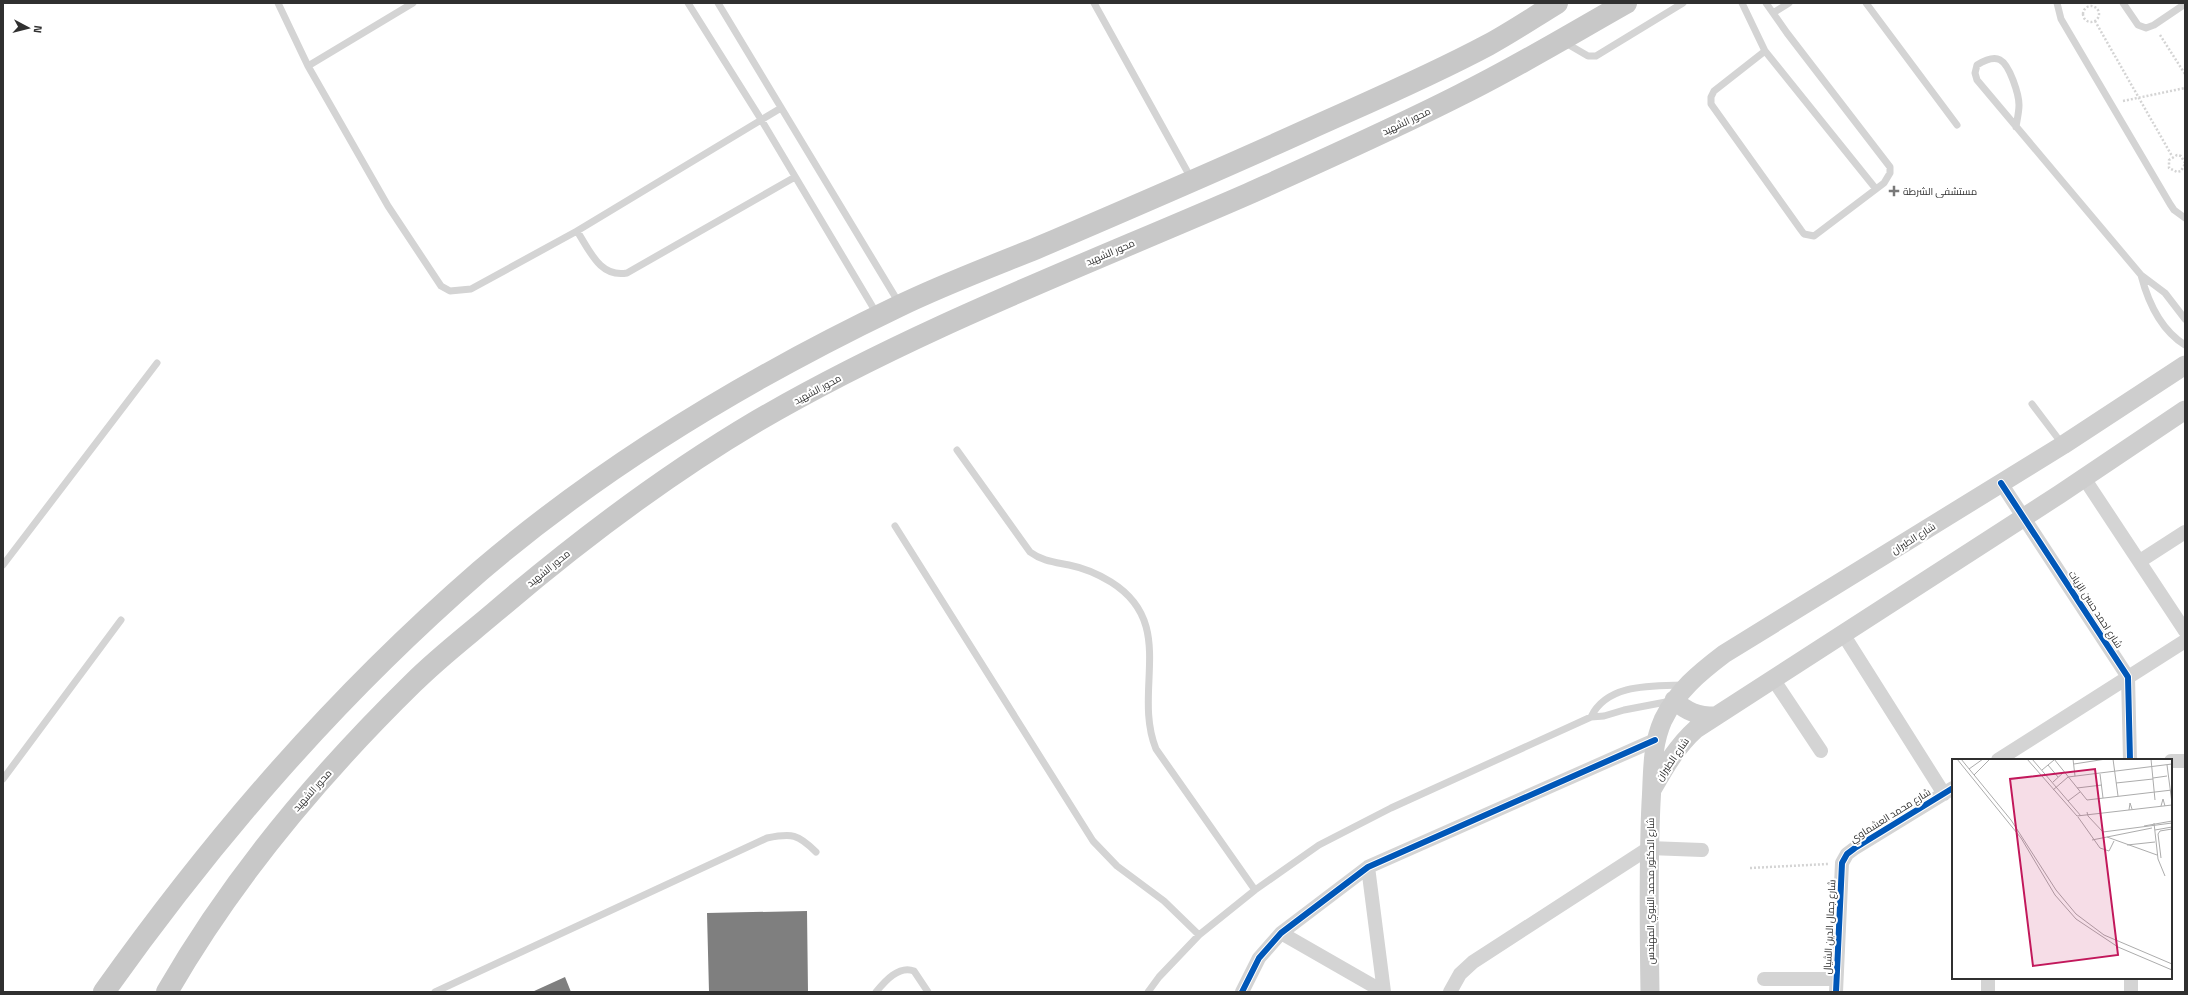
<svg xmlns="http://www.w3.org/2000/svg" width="2188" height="995" viewBox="0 0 2188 995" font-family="'Titillium Web',Cairo,sans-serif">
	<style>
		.building { fill: #7f7f7f }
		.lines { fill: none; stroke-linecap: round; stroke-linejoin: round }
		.path { stroke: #d4d4d4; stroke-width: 2.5; stroke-dasharray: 2 2; stroke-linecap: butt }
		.service { stroke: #d4d4d4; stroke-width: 7 }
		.minor { stroke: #d4d4d4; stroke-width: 14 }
		.secondary { stroke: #cecece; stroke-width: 19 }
		.primary { stroke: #c8c8c8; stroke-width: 22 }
		.cycleway-casing { stroke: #fff; stroke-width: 8 }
		.cycleway { stroke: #0057b8; stroke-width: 6 }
		.poi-dot { fill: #787878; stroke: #fff; stroke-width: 1.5 }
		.labels { text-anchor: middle; stroke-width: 4; stroke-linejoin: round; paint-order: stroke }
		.street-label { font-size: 10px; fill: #303030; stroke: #fff }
		.poi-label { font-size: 10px; fill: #303030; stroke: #fff; text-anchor: start }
		.inset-road { fill: none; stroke: #acacac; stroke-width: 1 }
		.view { fill: #c2185b; fill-opacity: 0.15; stroke: #c2185b; stroke-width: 2 }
		.inset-edge { fill: none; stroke: #303030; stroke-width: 2 }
	</style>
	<rect width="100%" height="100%" fill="#fff"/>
	<path class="building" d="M807,911L808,992H709L707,913Z
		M565,977L571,992H532Z"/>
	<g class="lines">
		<path class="path" d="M2083 14a8 8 0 1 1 16 0a8 8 0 1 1-16 0Z
			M2095,21L2172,156
			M2160,35L2185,74
			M2123,101L2185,88
			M2185,163L2181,156L2177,155L2169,160V168L2177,172L2181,171L2185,164
			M1750,868L1828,864"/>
		<path class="service" d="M278,3L308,66L388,206L441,286L450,291L471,289L577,231L781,108
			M688,3L762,121L877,314
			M718,3L899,303
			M1094,3L1192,180
			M1742,3L1765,51L1876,189
			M1866,3L1957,125
			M2057,3L2061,19L2170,204L2174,210L2185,218
			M2123,3L2138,25L2146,28L2154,25L2185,4
			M1773,13L1789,3
			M1564,42L1588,56H1596L1683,3
			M1765,51L1714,91L1711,97V104L1801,230L1804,234L1814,236L1884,183L1890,173V167L1787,33L1766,3
			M308,66L413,3
			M2016,127C2017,120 2019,112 2019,105C2019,96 2016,88 2013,80C2005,59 1998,52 1977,65L1975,73L1977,80L2141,275L2165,293L2185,319
			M577,231C590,251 600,278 627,273L795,177
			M2141,275C2148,302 2161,330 2185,345
			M2032,404L2063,445
			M957,450L1030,552C1042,561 1054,562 1069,565C1084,568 1098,574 1111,582C1178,624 1132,690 1156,749L1255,890
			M895,526L1093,841L1117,866L1164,901L1199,935
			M3,565L157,363
			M1591,717C1607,683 1653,686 1684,685
			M3,779L121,620
			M435,992L767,838C792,833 798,834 816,852
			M876,992C885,981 899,965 914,971L928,992
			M1148,992L1159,977L1199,935L1255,890L1319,845L1391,808L1591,717L1604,716L1624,710L1671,701"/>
		<path class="minor" d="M2084,478L2185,631
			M2001,483L2128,677L2130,760
			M2140,561L2185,532
			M1843,634L1944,794
			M1773,679L1821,751
			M1998,760L2185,641
			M2171,761H2185
			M1368,867L1384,992
			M1281,933L1384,992
			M1988,978V992
			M2131,978V992
			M1764,979H1836
			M1242,992L1259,958L1281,933L1368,867L1655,740
			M1450,992L1460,974L1473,962L1649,848L1702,850
			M1836,992L1842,863L1847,854L1855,848L1953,788"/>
		<path class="secondary" d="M1674,700C1687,712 1698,716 1715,716
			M1653,788C1665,767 1677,746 1696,729L2060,494L2185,410
			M1650,992C1649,929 1648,866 1651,803C1653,774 1651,747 1663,720C1677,691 1699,673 1724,654L2063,445L2185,365"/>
		<path class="primary" d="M104,992C215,836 335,697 480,571C605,464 749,378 897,307C942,285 990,267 1037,248C1128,209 1219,170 1309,129C1369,102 1430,76 1488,45C1512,32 1534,17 1557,3
			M167,992C233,877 319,775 413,683C439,657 468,635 495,612C577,542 664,476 757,421C913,330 1083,266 1248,194C1319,162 1391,130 1460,95C1517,67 1571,34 1626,3"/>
		<g class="cycleway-casing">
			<path id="cycleway" d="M2001,483L2128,677L2130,760
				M1242,992L1259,958L1281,933L1368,867L1655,740
				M1836,992L1842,863L1847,854L1855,848L1953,788"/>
		</g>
		<use href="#cycleway" class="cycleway"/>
	</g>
	<path class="poi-dot" d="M1892 185h4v4h4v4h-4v4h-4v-4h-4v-4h4z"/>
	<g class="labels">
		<g class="street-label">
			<text transform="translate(1406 121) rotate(-25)" y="4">محور الشهيد</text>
			<text transform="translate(1110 252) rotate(-23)" y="4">محور الشهيد</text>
			<text transform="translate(817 389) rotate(-28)" y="4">محور الشهيد</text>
			<text transform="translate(1913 538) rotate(-32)" y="4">شارع الطيران</text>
			<text transform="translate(548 568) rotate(-39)" y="4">محور الشهيد</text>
			<text transform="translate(2096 609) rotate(57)" y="4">شارع احمد حسن الزيات</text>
			<text transform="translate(1672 759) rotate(-55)" y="4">شارع الطيران</text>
			<text transform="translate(312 790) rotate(-48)" y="4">محور الشهيد</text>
			<text transform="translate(1890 815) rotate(-32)" y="4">شارع محمد العشماوي</text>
			<text transform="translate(1650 891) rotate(-90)" y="4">شارع الدكتور محمد النبوي المهندس</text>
			<text transform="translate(1829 927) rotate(-87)" y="4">شارع جمال الدين الشيال</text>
		</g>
		<g class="poi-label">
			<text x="1903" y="195">مستشفى الشرطة</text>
		</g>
	</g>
	<g transform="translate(1952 759)">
		<rect width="220" height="220" fill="#fff"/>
		<path class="inset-road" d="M5,0L69,79L103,136L124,160L166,188L220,211M9,0L59,61L104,131L124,155L152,176L220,205M75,0L125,57L220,46M80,0L129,57M102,0L135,41L220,31M121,0L123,17M161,0L166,37M199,0L203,41M122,5L154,0M96,6L106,18M215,6L220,44M17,10L31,0M90,11L102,1M148,15L151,39M22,16L38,0M201,19L215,17M101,23L112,13M164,24L201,20M125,29L150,26M101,31L116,18L220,5M116,42L128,33M209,47L211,40L213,47M177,51L178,44L180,50M135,53L136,57L151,73L220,64M126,58L148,89L157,92L162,82M202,64L206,100L213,117M192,67L220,62M203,71L220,68M155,78L205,96M140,81L200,69M175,86L203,83M209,99L206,75L208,72L220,70"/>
		<path class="view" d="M143,10L166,196L81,207L58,20Z"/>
		<rect width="220" height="220" class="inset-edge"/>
	</g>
	<rect width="2188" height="995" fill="none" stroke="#303030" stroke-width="8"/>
	<g transform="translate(28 28) rotate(97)" stroke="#ffffff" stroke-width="3" paint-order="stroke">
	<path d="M0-3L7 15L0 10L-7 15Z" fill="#303030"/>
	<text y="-6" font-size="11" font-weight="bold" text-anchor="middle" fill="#303030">N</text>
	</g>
</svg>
